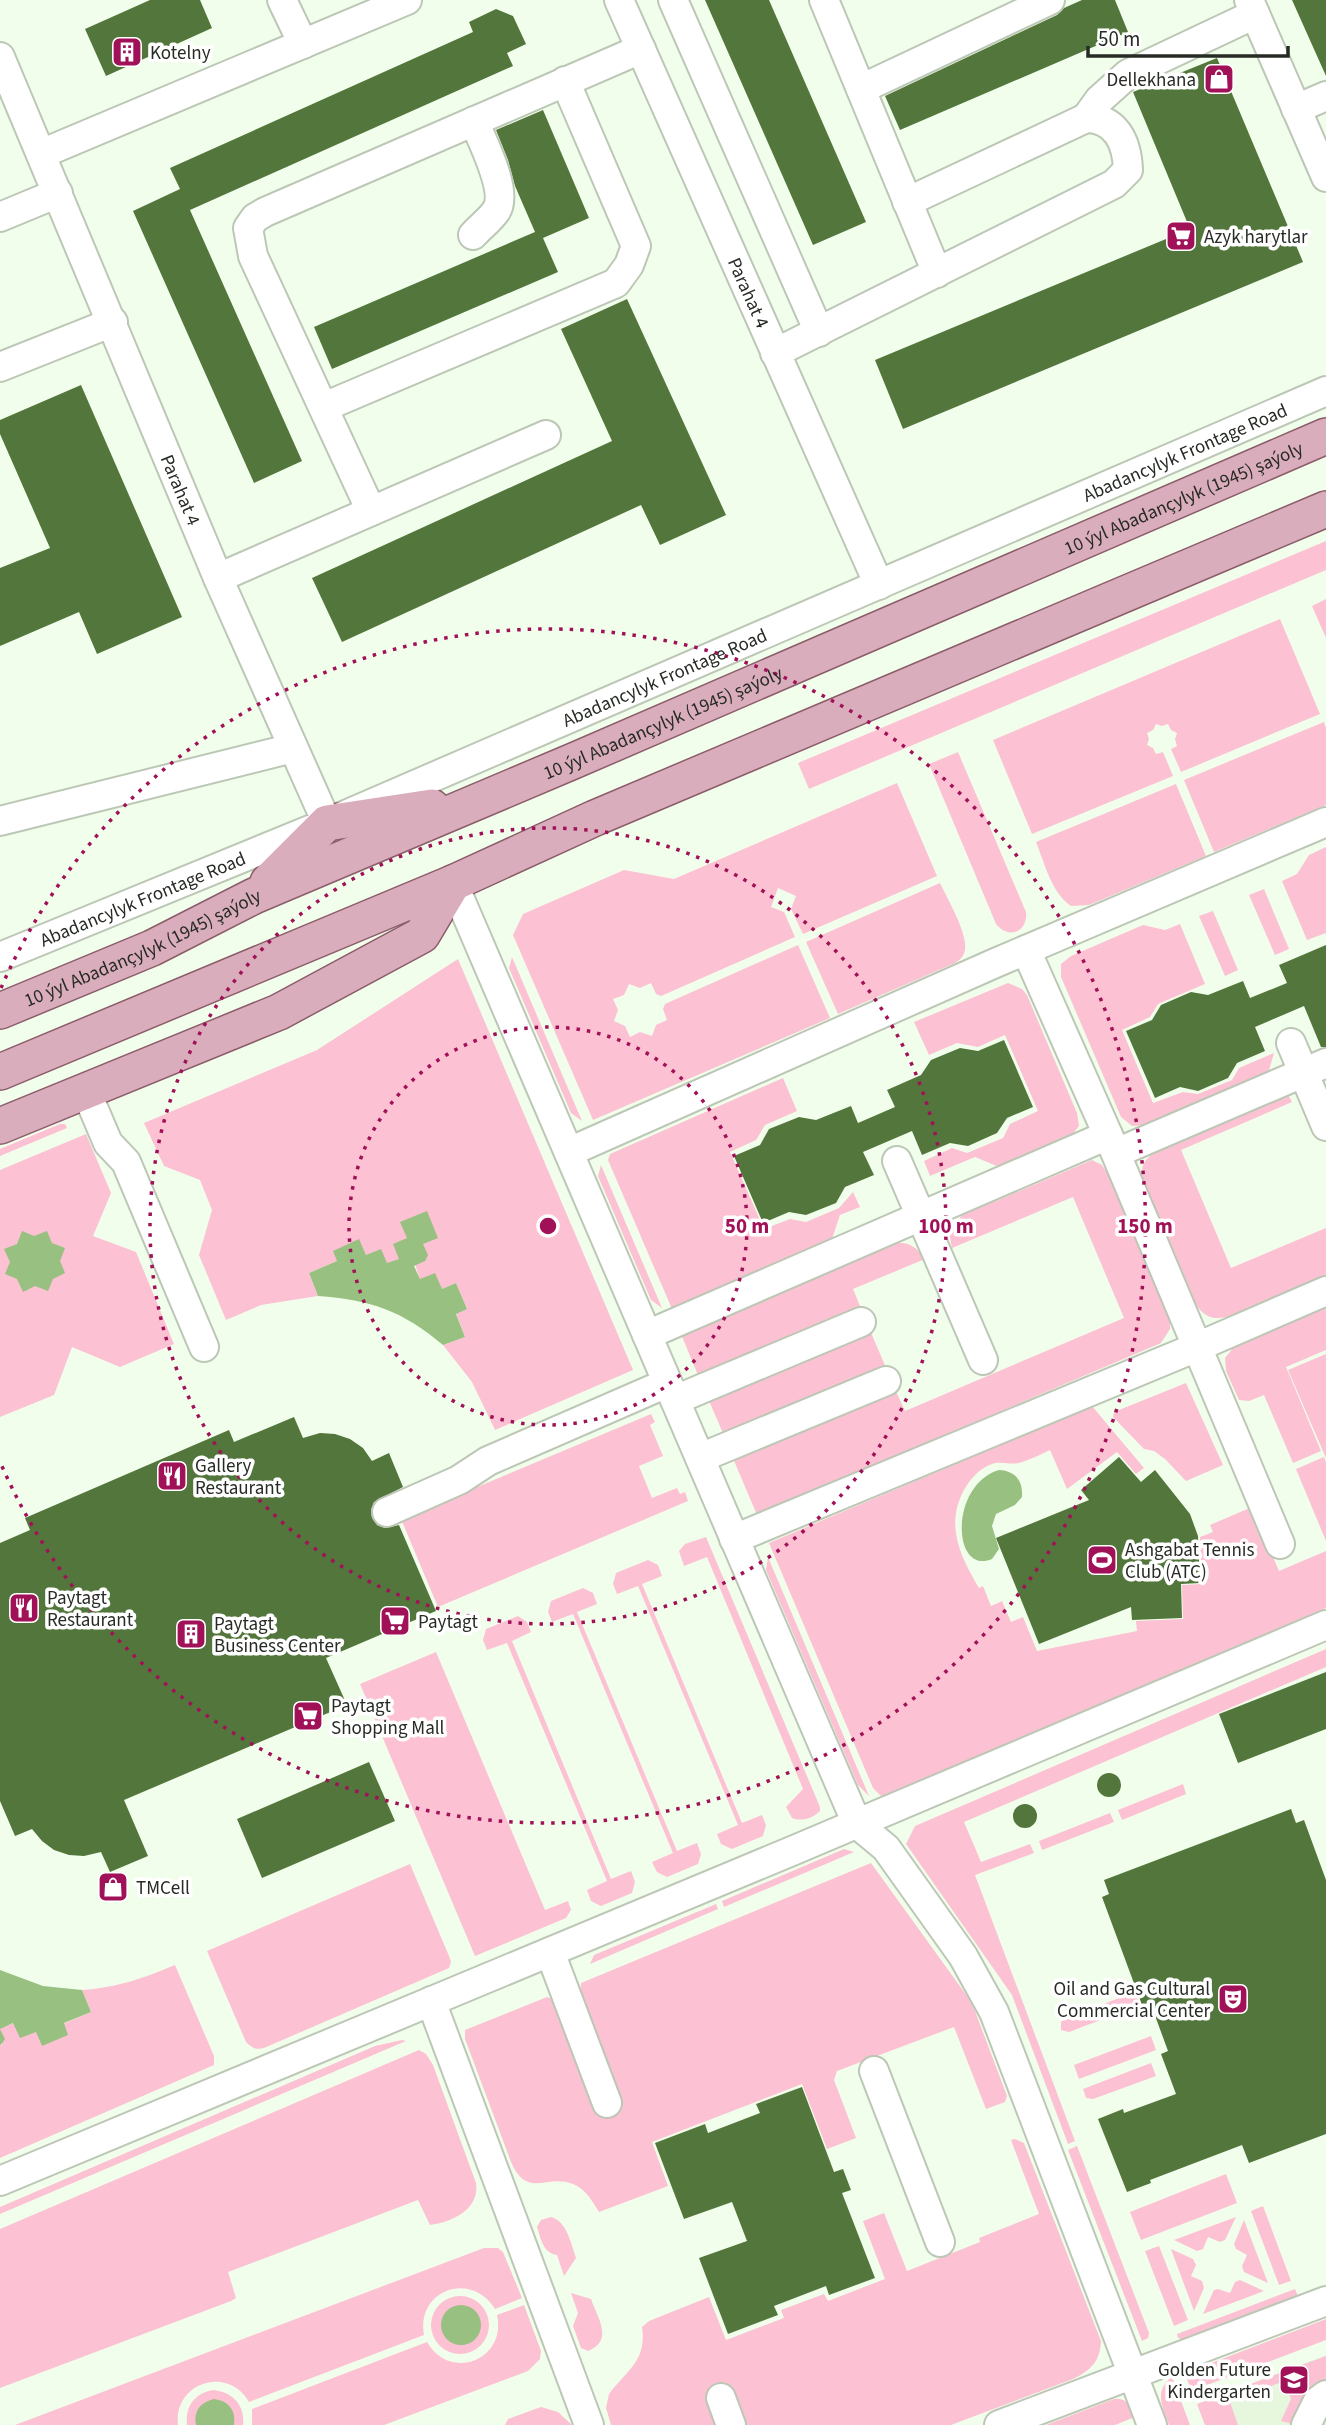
<svg xmlns="http://www.w3.org/2000/svg" width="1326" height="2425" viewBox="0 0 1326 2425" font-family="'Source Sans 3',sans-serif">
	<style>
		.built { fill: #e6f7de }
		.green { fill: #fcc1d3 }
		.water { fill: #98c081 }
		.building { fill: #52763b }
		.lines { fill: none; stroke-linecap: round; stroke-linejoin: round }
		.minor-casing { stroke: #bcc7b6; stroke-width: 32 }
		.major-casing { stroke: #8b5c6a; stroke-width: 38 }
		.minor { stroke: #fff; stroke-width: 28 }
		.major { stroke: #daadbc; stroke-width: 35 }
		.ring { fill: none; stroke: #a11158; stroke-width: 3.5; stroke-dasharray: 3.5 7 }
		.labels { text-anchor: middle; stroke-width: 7; stroke-linejoin: round; paint-order: stroke }
		.poi-label { font-size: 19px; fill: #272b25; stroke: #fff; text-anchor: start }
		.street-label { font-size: 19px; fill: #272b25; stroke: #fff }
		.centre { fill: #a11158; stroke: #fff; stroke-width: 3.5 }
		.ring-label { font-size: 21px; text-anchor: middle; font-weight: bold; fill: #a11158; stroke: #fff; stroke-width: 7; stroke-linejoin: round; paint-order: stroke }
	</style>
	<rect width="100%" height="100%" fill="#f2feec"/>
	<path class="built" d="M1326,2355V2425H1205L1197,2404Z"/>
	<path class="green" d="M1326,541V570L809,789L798,763Z
		M1326,599V638L1312,606Z
		M1280,619L1320,714L1181,772L1171,749L1177,746L1175,739L1177,733L1171,730L1168,724L1162,726L1156,724L1153,730L1147,733L1149,739L1147,745L1153,748L1156,754L1163,752L1173,776L1032,834L993,740Z
		M1324,722L1326,728V805L1214,852L1184,780Z
		M958,752L1026,912C1028,932 1009,940 996,924L929,764Z
		M897,783L937,876L803,934L791,909L796,896L778,888L771,907L784,912L795,937L661,996L656,994L651,983L640,988L629,984L624,995L613,999L618,1010L614,1021L625,1026L630,1037L640,1032L652,1036L656,1025L667,1020L663,1009L665,1004L798,945L830,1018L593,1120L513,935L523,914L624,870L674,879Z
		M1176,784L1206,856L1089,905L1071,906C1051,892 1045,864 1036,842Z
		M1326,847V933L1307,940L1282,881L1297,874L1309,855Z
		M940,883C947,898 968,934 965,950C964,956 960,960 955,963L838,1014L806,942Z
		M1264,889L1289,949L1275,955L1249,895Z
		M1213,911L1238,970L1225,976L1199,916Z
		M1180,924L1205,984L1158,1004L1150,1017L1122,1030L1153,1103L1183,1092L1198,1094L1232,1080L1239,1068L1274,1053L1268,1074L1147,1125L1132,1126L1121,1117L1061,977V964L1071,956L1143,925L1165,930Z
		M512,957L582,1121L571,1113L509,968Z
		M458,959L633,1370L495,1430L472,1382L443,1345L465,1337L456,1313L467,1309L456,1283L442,1289L420,1280L407,1238L399,1259L387,1264L366,1255L358,1240L337,1261L309,1273L318,1296L261,1305L226,1320L199,1255L212,1210L200,1180L164,1166L144,1123L317,1050Z
		M1008,983L1022,989L1027,995L1077,1113L1079,1126L1071,1136L999,1167L975,1157L930,1176L924,1161L952,1148L967,1153L1003,1138L1010,1124L1038,1111L1005,1035L978,1047L957,1043L929,1055L914,1022Z
		M783,1078L797,1111L765,1125L756,1140L730,1152L764,1229L790,1219L806,1222L839,1208L853,1192L860,1207L840,1215L831,1242L672,1309L608,1160L610,1154Z
		M1289,1096L1292,1102L1181,1150L1231,1268L1326,1228V1275L1227,1317C1213,1320 1205,1317 1197,1306L1143,1180C1140,1165 1145,1158 1158,1151Z
		M60,1124H65L67,1128L0,1156V1149Z
		M86,1134L111,1193L93,1236L136,1252L174,1344L120,1367L72,1347L54,1395L0,1417V1170Z
		M1092,1160L1102,1165L1112,1180L1170,1318V1329L1161,1343L757,1515L732,1456L894,1387L905,1411L1124,1318L1073,1197L952,1248L949,1232L951,1225L963,1215Z
		M601,1165L662,1308L651,1300L598,1176Z
		M897,1243C911,1242 917,1248 925,1259L853,1289L862,1311L700,1380L681,1334Z
		M1326,1308V1350L1286,1367L1321,1451L1293,1463L1264,1395L1249,1401L1239,1400L1226,1371L1225,1358L1233,1348Z
		M869,1328L887,1370L725,1438L707,1396Z
		M1326,1354V1458L1288,1370Z
		M1186,1383L1223,1465L1186,1481L1165,1459L1154,1451L1144,1449L1113,1417L1114,1412Z
		M1092,1406L1144,1468L1136,1474L1117,1452L1067,1489L1050,1450C1040,1455 1029,1460 1019,1463C1010,1465 1001,1461 992,1464C980,1468 970,1479 964,1490C945,1525 960,1556 979,1588L983,1586L991,1606L1002,1601L1011,1622L1023,1617L1037,1651L1137,1631L1136,1621L1183,1619L1182,1585L1202,1584L1200,1537L1213,1532L1210,1525L1252,1507L1279,1571L1326,1551V1608L882,1797L873,1788L769,1543Z
		M651,1414L655,1422L650,1425L663,1456L639,1466L652,1498L677,1488L680,1494L685,1492L688,1501L438,1607L401,1519Z
		M1324,1457L1326,1462V1541L1296,1469Z
		M706,1537L820,1807V1811C813,1818 802,1822 792,1818L786,1807L803,1789L707,1557L684,1566L679,1551L685,1544Z
		M768,1557L869,1796L858,1785L766,1570Z
		M648,1560L658,1565L662,1576L642,1584L742,1823L762,1815L766,1825L763,1836L732,1849L721,1844L717,1834L738,1825L638,1586L617,1594L613,1584L616,1573Z
		M583,1588L593,1593L597,1604L577,1612L677,1851L697,1843L701,1854L698,1864L667,1877L657,1872L652,1862L673,1853L573,1614L552,1622L548,1612L551,1601Z
		M518,1616L527,1622L531,1632L512,1641L611,1879L631,1871L635,1882L632,1893L601,1906L591,1901L587,1890L607,1881L507,1643L487,1650L483,1640L486,1629Z
		M1326,1649V1667L964,1822L981,1862L1030,1844L1034,1853L975,1875L1075,2141L1068,2144L1012,1995L906,1844L915,1826Z
		M436,1652L545,1910L568,1901L571,1910L566,1918L475,1956L360,1684Z
		M1183,1784L1186,1794L1122,1820L1118,1810Z
		M1110,1813L1114,1822L1042,1850L1039,1841Z
		M844,1849L854,1852L724,1907L722,1901Z
		M871,1863L967,1996L975,2011L1007,2096L1005,2102L986,2109L954,2027L837,2071L834,2080L856,2138L827,2149L802,2084L652,2142L668,2186L599,2212C592,2201 586,2189 573,2184C546,2173 528,2200 511,2162L465,2039V2030L547,1997L553,1999L597,2114L620,2106L580,1996L581,1983Z
		M410,1864L449,1956L451,1962L449,1968L264,2048C256,2050 252,2048 246,2042L207,1951Z
		M716,1904L718,1909L590,1964L594,1955Z
		M175,1965L214,2056V2065L0,2158V2046L2,2045L0,2028L14,2023L36,2031L42,2046L63,2024L91,2012L82,1990C119,1987 141,1979 175,1965Z
		M1135,1992L1140,2005L1069,2032L1061,2030V2022L1064,2019Z
		M1151,2036L1156,2050L1079,2079L1074,2065Z
		M402,2040L406,2041L0,2214V2207L375,2046Z
		M419,2050L426,2054L433,2065L476,2183C480,2209 453,2222 430,2225L418,2200L228,2272L236,2298L231,2301L0,2388V2229Z
		M1151,2063L1156,2076L1093,2099L1086,2098L1083,2089Z
		M1015,2139L1024,2143L1101,2341C1100,2362 1091,2370 1073,2379L951,2425H744L728,2386L705,2395L717,2425H611L606,2408L609,2394C627,2370 647,2361 642,2327L649,2321L709,2297L726,2340L784,2318L781,2310L824,2294L828,2301L885,2279L863,2221L884,2213L907,2271L980,2242L979,2238L1039,2214L1011,2140Z
		M1077,2146L1149,2333L1148,2338L1142,2341L1068,2150Z
		M1226,2174L1237,2203L1141,2240L1130,2212Z
		M1263,2206L1291,2281L1279,2285L1251,2211Z
		M551,2217C567,2221 571,2244 576,2258L564,2276L557,2255C543,2253 541,2239 537,2227L541,2220Z
		M1236,2217L1225,2240L1220,2242L1208,2237L1203,2249L1197,2251L1174,2240Z
		M1244,2220L1268,2283L1244,2272L1242,2266L1247,2255L1236,2249L1234,2244Z
		M1159,2246L1188,2320L1174,2326L1145,2251Z
		M484,2248H498L503,2252L522,2298L495,2309C471,2270 416,2290 424,2335L249,2402C229,2365 173,2382 178,2425H15Z
		M1171,2249L1193,2259L1196,2265L1191,2276L1202,2281L1204,2288L1194,2311Z
		M1240,2280L1264,2291L1203,2314L1214,2290L1218,2289L1230,2293L1235,2282Z
		M1295,2289L1298,2296L1185,2340L1178,2338L1177,2334Z
		M571,2293L591,2299C598,2319 614,2340 588,2351L581,2348L573,2326L578,2313Z
		M431 2325a29 29 0 1 1 58 0a29 29 0 1 1-58 0Z
		M524,2305L541,2351L540,2359L528,2371L384,2425H252V2409L427,2342C450,2382 507,2360 497,2315Z
		M1326,2319V2340L1191,2391L1185,2373Z
		M1326,2356V2386L1296,2425L1281,2421L1291,2399L1284,2381L1230,2402L1238,2425H1205L1197,2404Z
		M1172,2377L1190,2425H1169C1163,2407 1153,2391 1172,2377Z
		M213,2390C233,2392 245,2405 243,2425H187C185,2406 195,2393 213,2390Z
		M1114,2399C1127,2397 1131,2407 1135,2417L1115,2425H1046Z
		M541,2407L558,2412L572,2425H505L508,2419Z"/>
	<path class="water" d="M427,1211L438,1238L423,1244L428,1255L425,1261L414,1266L420,1279L435,1273L442,1289L456,1283L467,1309L456,1314L465,1337L443,1345C403,1311 371,1300 318,1296L309,1273L337,1261L333,1251L359,1239L366,1255L381,1249L387,1263L399,1259L393,1244L407,1238L400,1222Z
		M22,1231L34,1236L47,1231L52,1243L65,1248L60,1261L65,1273L53,1279L48,1291L35,1286L23,1292L17,1279L5,1274L10,1262L4,1249L17,1244Z
		M999,1470C1016,1471 1023,1481 1022,1497L1015,1505L996,1514L992,1526L999,1549L992,1559C952,1576 949,1485 999,1470Z
		M0,1970L43,1986L82,1990L91,2012L64,2023L68,2035L42,2046L36,2032L20,2038L13,2023L0,2029L5,2039L0,2046Z
		M441 2325a20 20 0 1 1 40 0a20 20 0 1 1-40 0Z
		M214,2399C229,2401 236,2410 234,2425H196C193,2411 201,2402 214,2399Z"/>
	<path class="building" d="M150,0H200L212,28L106,76L85,29Z
		M705,0H769L866,222L813,245Z
		M1082,0H1115L1128,32L900,130L885,96L1057,15L1064,8Z
		M1292,0H1326V76Z
		M496,9L513,16L526,44L507,53L513,66L190,210L302,461L254,483L133,211L180,189L170,168L473,32L469,22Z
		M1217,58L1303,262L903,429L875,360L1190,229L1133,92Z
		M543,110L589,218L543,238L558,272L332,369L314,327L535,232L515,186L508,160L496,130Z
		M627,299L726,515L660,545L641,505L342,642L312,578L612,441L561,329Z
		M81,385L182,617L97,654L79,612L0,646V568L50,548L0,434V420Z
		M1326,945V1047H1321L1304,1006L1255,1027L1265,1051L1237,1063L1228,1078L1198,1091L1180,1087L1155,1098L1126,1031L1152,1020L1161,1005L1191,992L1208,995L1243,981L1250,998L1287,983L1279,965Z
		M1004,1040L1033,1107L1007,1118L997,1133L968,1146L950,1143L922,1155L912,1131L863,1152L874,1175L845,1187L836,1203L806,1215L789,1212L763,1223L734,1156L760,1145L769,1129L799,1117L816,1120L851,1106L858,1123L895,1107L887,1090L921,1075L931,1060L960,1048L978,1051Z
		M294,1417L303,1438L320,1433L335,1434L350,1439L363,1448L372,1461L389,1453L403,1487L374,1502L371,1510L372,1518L377,1525L385,1528L399,1525L436,1611L326,1658L347,1705L124,1800L148,1856L110,1872L101,1852L84,1856L69,1855L54,1850L42,1841L32,1829L15,1836L0,1801V1543L30,1530L25,1518L229,1430L234,1442Z
		M1119,1457L1141,1482L1155,1470L1190,1514L1198,1536L1200,1583L1181,1584L1182,1618L1132,1620L1131,1607L1039,1644L996,1538L1089,1500L1081,1490Z
		M1326,1672V1729L1238,1763L1219,1714Z
		M369,1762L395,1821L262,1878L237,1819Z
		M1097 1785a12 12 0 1 1 24 0a12 12 0 1 1-24 0Z
		M1013 1816a12 12 0 1 1 24 0a12 12 0 1 1-24 0Z
		M1291,1809L1296,1823L1304,1820L1326,1880V2134L1249,2163L1242,2145L1150,2180L1151,2183L1127,2192L1098,2119L1123,2109L1124,2113L1176,2094L1161,2054L1168,2051L1153,2010L1145,2013L1102,1897L1109,1894L1104,1880Z
		M802,2087L834,2172L843,2169L851,2190L842,2193L875,2278L829,2295L826,2286L774,2306L778,2315L728,2334L699,2258L747,2241L732,2202L684,2219L655,2143L705,2124L708,2133L760,2113L756,2104Z"/>
	<g class="lines">
		<g class="minor-casing">
			<g id="minor">
				<path d="M282,0L303,44"/>
				<path id="s1" d="M619,0L879,585"/>
				<path d="M673,0L819,332"/>
				<path d="M824,0L937,273"/>
				<path d="M1249,0L1326,177"/>
				<path id="s2" d="M0,57L218,578L327,823"/>
				<path d="M861,89L1050,0"/>
				<path d="M1296,109L1326,96"/>
				<path d="M1086,118L1099,100L1128,74L1255,14"/>
				<path d="M41,154L407,0"/>
				<path d="M0,217L58,193"/>
				<path d="M473,235C480,227 490,220 496,211C509,192 482,141 474,121"/>
				<path d="M775,353L1114,184L1128,170C1127,142 1116,118 1086,118L907,202"/>
				<path d="M0,367L113,322"/>
				<path d="M324,407L616,283L629,265L636,246L565,81"/>
				<path d="M371,511L253,256L248,228L255,218L265,212L641,49"/>
				<path d="M218,578L546,435"/>
				<path d="M0,821L293,748"/>
				<path d="M453,883L857,1824L886,1848L963,1956L994,2012L1152,2425"/>
				<path d="M1026,950L1108,1135L1280,1544"/>
				<path id="s3" d="M0,957L327,823L1326,391"/>
				<path d="M1291,1043L1326,1126"/>
				<path d="M86,1091L108,1143L126,1162L204,1347"/>
				<path d="M569,1152L993,964L1326,822"/>
				<path d="M1116,1153L1326,1063"/>
				<path d="M897,1161L983,1360"/>
				<path d="M647,1335L1108,1135"/>
				<path d="M675,1400L861,1322"/>
				<path d="M700,1458L886,1381"/>
				<path d="M387,1512L459,1480L488,1461L667,1383"/>
				<path d="M734,1539L1197,1347L1326,1291"/>
				<path d="M550,1952L607,2103"/>
				<path d="M431,2001L589,2425"/>
				<path d="M874,2071L940,2242"/>
				<path d="M0,2181L792,1851L1326,1625"/>
				<path d="M721,2398L731,2425"/>
				<path d="M999,2425L1326,2301"/>
				<path d="M1306,2425L1318,2401L1326,2395"/>
			</g>
		</g>
		<g class="major-casing">
			<g id="major">
				<path d="M268,882L327,823L432,807"/>
				<path id="s4" d="M0,1011L152,948L254,896L571,762L1326,436"/>
				<path d="M0,1072L453,883L595,818L1326,509"/>
				<path d="M0,1126L279,1012L422,935L453,883"/>
			</g>
		</g>
		<use href="#minor" class="minor"/>
		<use href="#major" class="major"/>
	</g>
	<g class="ring">
		<circle cx="548" cy="1226" r="199"/>
		<circle cx="548" cy="1226" r="398"/>
		<path d="M1 988A597 597 0 1 1 1 1464"/>
	</g>
	<defs>
		<g id="building-square" transform="scale(1.575)"><rect x="-9" y="-9" width="18" height="18" rx="4" fill="#a11158" stroke="#fff"/><path d="M-4-6H4V6H1V3H-1V6H-4ZM-2.5-4.3h1.7v1.8h-1.7ZM.8-4.3h1.7v1.8H.8ZM-2.5-1h1.7V.8h-1.7ZM.8-1h1.7V.8H.8Z" fill="#fff"/></g>
		<g id="shop-square" transform="scale(1.575)"><rect x="-9" y="-9" width="18" height="18" rx="4" fill="#a11158" stroke="#fff"/><path d="M-5-2.5h2.3a2.7 3.5 0 0 1 5.4 0H5L5.5 6h-11ZM-1.5-2.5h3a1.5 2.3 0 0 0-3 0Z" fill="#fff"/></g>
		<g id="supermarket-square" transform="scale(1.575)"><rect x="-9" y="-9" width="18" height="18" rx="4" fill="#a11158" stroke="#fff"/><path d="M-6-5.5h2.5l.6 2H6L4.5 2H-2.5L-4.4-4H-6ZM-1.5 3.2a1.3 1.3 0 1 0 .1 0ZM3 3.2a1.3 1.3 0 1 0 .1 0Z" fill="#fff"/></g>
		<g id="restaurant-square" transform="scale(1.575)"><rect x="-9" y="-9" width="18" height="18" rx="4" fill="#a11158" stroke="#fff"/><path d="M-5-6h1v4h1v-4h1v4h1v-4h1v5L-1.5 .5V6h-2V.5L-5-1ZM5-6V6H3V1.5H1.5Q1.5-4 5-6Z" fill="#fff"/></g>
		<g id="stadium-square" transform="scale(1.575)"><rect x="-9" y="-9" width="18" height="18" rx="4" fill="#a11158" stroke="#fff"/><path d="M0-5a6.5 5 0 1 0 0 10a6.5 5 0 1 0 0-10ZM-3.5-1.8h7v3.6h-7Z" fill="#fff"/></g>
		<g id="theatre-square" transform="scale(1.575)"><rect x="-9" y="-9" width="18" height="18" rx="4" fill="#a11158" stroke="#fff"/><path d="M-5-5.5Q0-4 5-5.5V0Q5 5 0 6Q-5 5-5 0ZM-3.3-2.5H-1v1.5H-3.3ZM1-2.5H3.3v1.5H1ZM-2.8 1Q0 5.5 2.8 1Z" fill="#fff"/></g>
		<g id="school-square" transform="scale(1.575)"><rect x="-9" y="-9" width="18" height="18" rx="4" fill="#a11158" stroke="#fff"/><path d="M0-5L7-2L0 1L-7-2ZM-4 1L0 2.5L4 1V4Q0 6-4 4Z" fill="#fff"/></g>
	</defs>
	<g fill-rule="evenodd">
		<use href="#building-square" x="127" y="52"/>
		<use href="#shop-square" x="1219" y="79"/>
		<use href="#supermarket-square" x="1181" y="236"/>
		<use href="#restaurant-square" x="172" y="1476"/>
		<use href="#stadium-square" x="1102" y="1560"/>
		<use href="#restaurant-square" x="24" y="1608"/>
		<use href="#supermarket-square" x="395" y="1621"/>
		<use href="#building-square" x="191" y="1634"/>
		<use href="#supermarket-square" x="308" y="1716"/>
		<use href="#shop-square" x="113" y="1887"/>
		<use href="#theatre-square" x="1233" y="1999"/>
		<use href="#school-square" x="1294" y="2380"/>
	</g>
	<g class="labels">
		<g class="poi-label">
			<text x="150" y="59">Kotelny</text>
			<text x="1196" y="86" text-anchor="end">Dellekhana</text>
			<text x="1204" y="243">Azyk harytlar</text>
			<text x="195" y="1472">Gallery<tspan x="195" dy="22">Restaurant</tspan></text>
			<text x="1125" y="1556">Ashgabat Tennis<tspan x="1125" dy="22">Club (ATC)</tspan></text>
			<text x="47" y="1604">Paytagt<tspan x="47" dy="22">Restaurant</tspan></text>
			<text x="418" y="1628">Paytagt</text>
			<text x="214" y="1630">Paytagt<tspan x="214" dy="22">Business Center</tspan></text>
			<text x="331" y="1712">Paytagt<tspan x="331" dy="22">Shopping Mall</tspan></text>
			<text x="136" y="1894">TMCell</text>
			<text x="1210" y="1995" text-anchor="end">Oil and Gas Cultural<tspan x="1210" dy="22">Commercial Center</tspan></text>
			<text x="1271" y="2376" text-anchor="end">Golden Future<tspan x="1271" dy="22">Kindergarten</tspan></text>
		</g>
		<g class="street-label">
			<text dy="7" stroke="none"><textPath href="#s1" startOffset="320">Parahat 4</textPath></text>
			<text dy="7" stroke="none"><textPath href="#s3" startOffset="1288">Abadancylyk Frontage Road</textPath></text>
			<text dy="7" stroke="none"><textPath href="#s2" startOffset="469">Parahat 4</textPath></text>
			<text dy="7" stroke="none"><textPath href="#s4" startOffset="1290">10 ýyl Abadançylyk (1945) şaýoly</textPath></text>
			<text dy="7" stroke="none"><textPath href="#s3" startOffset="721">Abadancylyk Frontage Road</textPath></text>
			<text dy="7" stroke="none"><textPath href="#s4" startOffset="723">10 ýyl Abadançylyk (1945) şaýoly</textPath></text>
			<text dy="7" stroke="none"><textPath href="#s3" startOffset="154">Abadancylyk Frontage Road</textPath></text>
			<text dy="7" stroke="none"><textPath href="#s4" startOffset="156">10 ýyl Abadançylyk (1945) şaýoly</textPath></text>
		</g>
	</g>
	<circle cx="548" cy="1226" r="10" class="centre"/>
	<g class="ring-label">
		<text x="747" y="1233">50 m</text>
		<text x="946" y="1233">100 m</text>
		<text x="1145" y="1233">150 m</text>
	</g>
	<path d="M1088 46v10h200v-10" fill="none" stroke="#272b25" stroke-width="3.5"/>
	<text x="1098" y="46" font-size="21" fill="#272b25" stroke="#ffffff" stroke-width="5" paint-order="stroke">50 m</text>
</svg>
